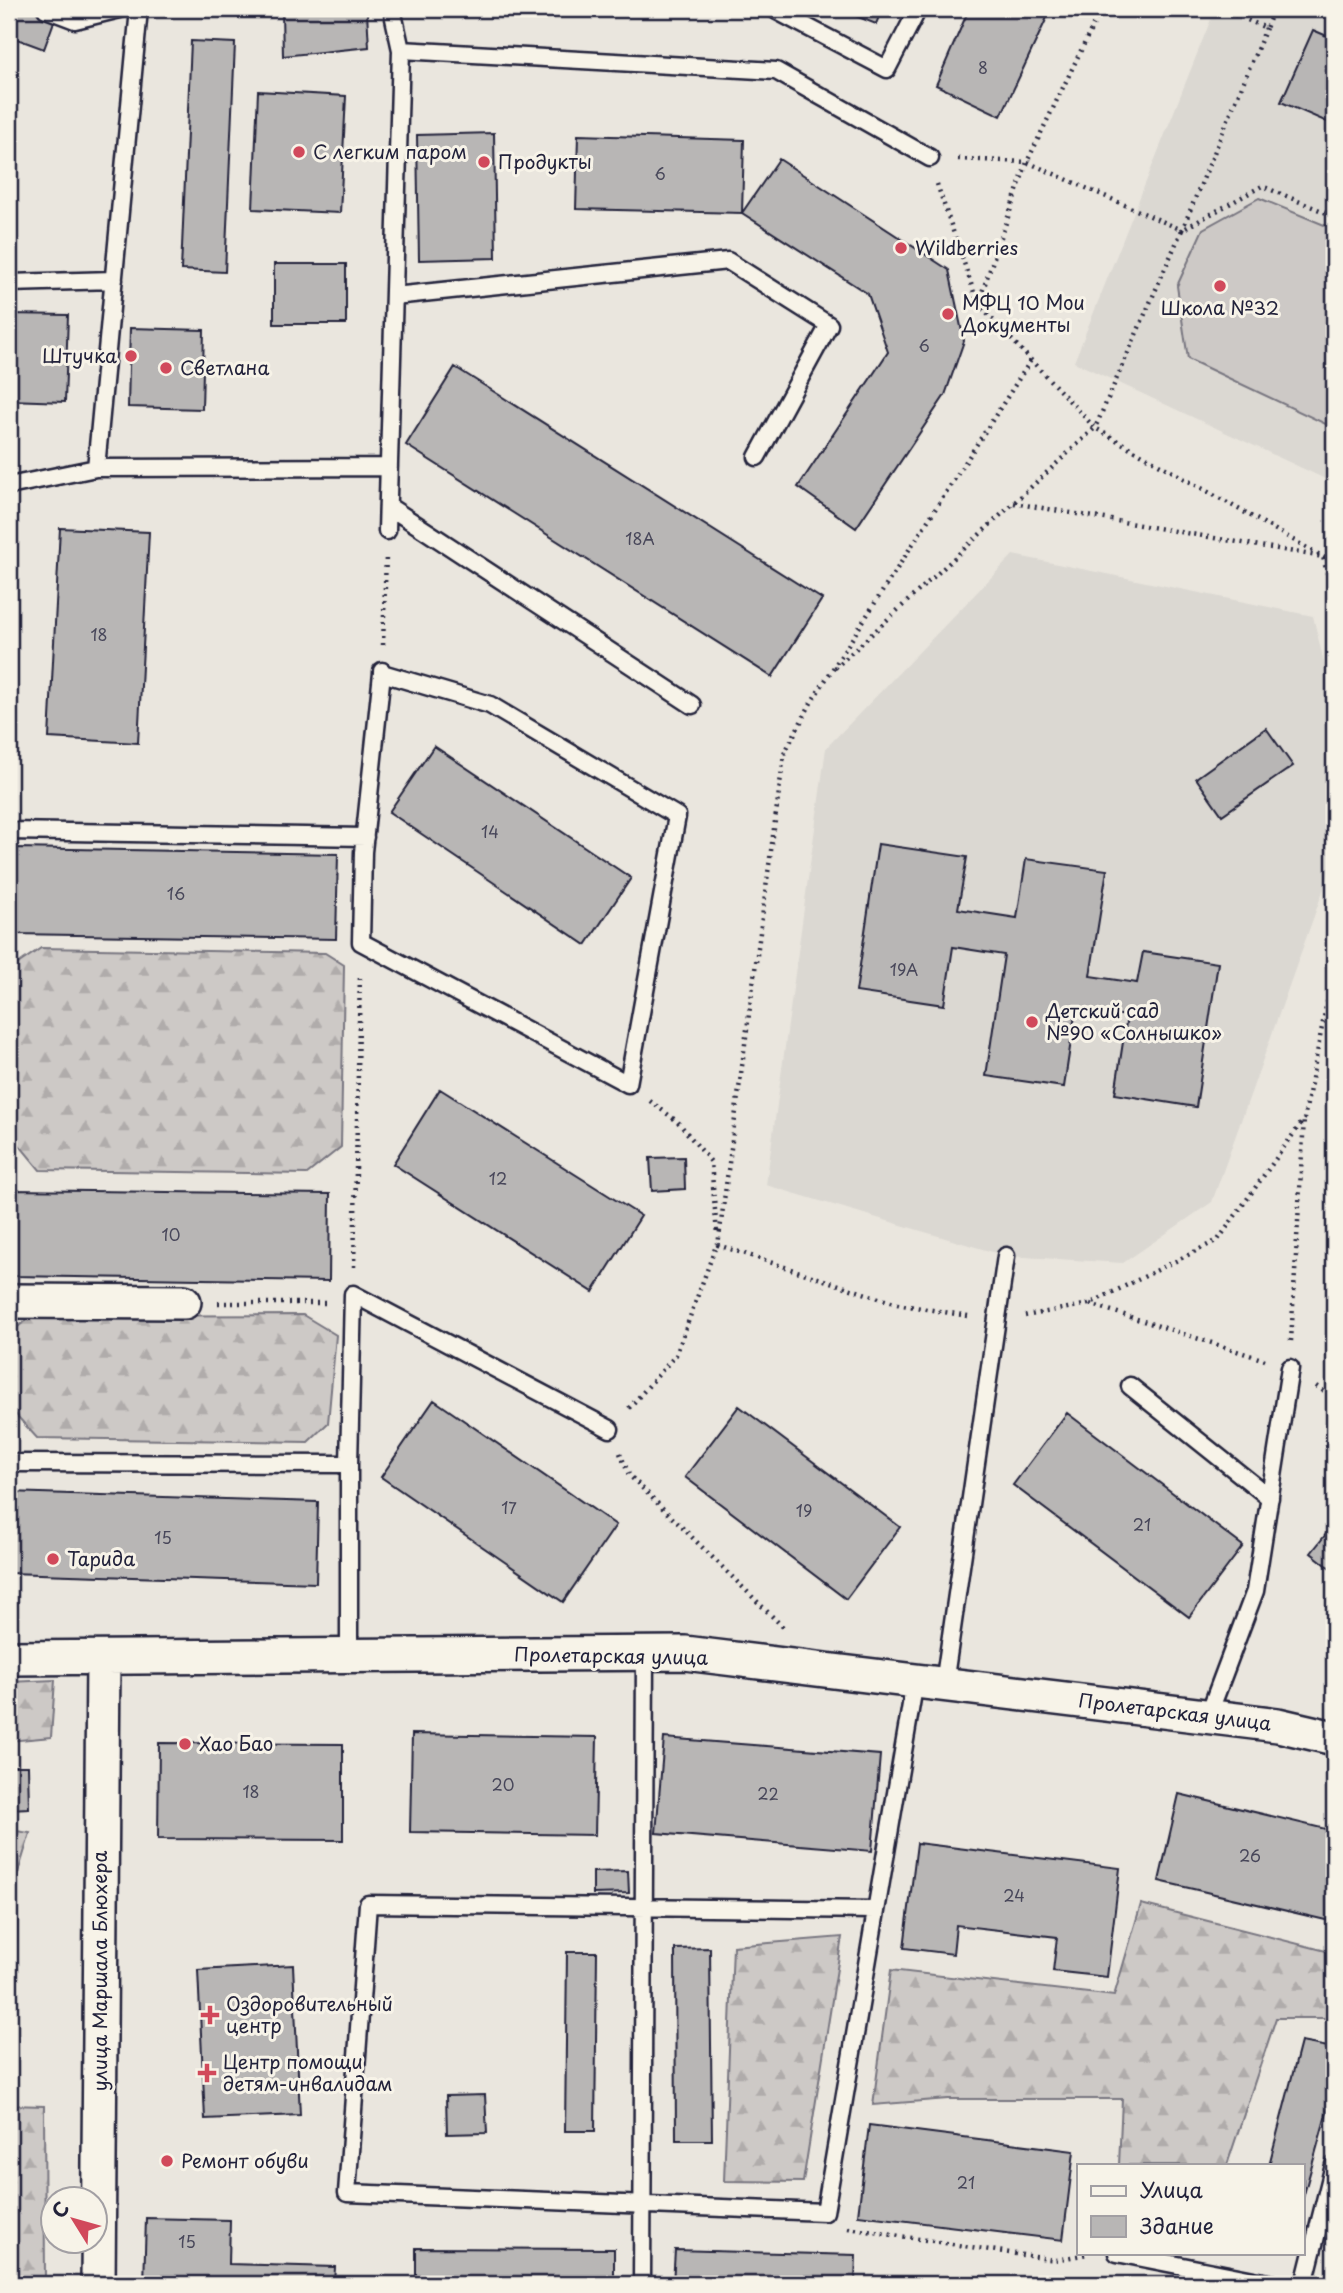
<svg xmlns="http://www.w3.org/2000/svg" width="1343" height="2293" viewBox="0 0 1343 2293" font-family="'Playpen Sans',sans-serif">
	<style>
		.built { fill: #dbd8d2 }
		.forest { fill: url(#forest-firs); stroke: #787680; stroke-width: 2 }
		.pitch { fill: #cdc9c6; stroke: #787680; stroke-width: 2 }
		.building { fill: #b8b6b5; stroke: #22223b; stroke-width: 2 }
		.lines { fill: none; stroke-linecap: round; stroke-linejoin: round }
		.lane-casing { stroke: #22223b; stroke-width: 21 }
		.street-casing { stroke: #22223b; stroke-width: 38 }
		.path { stroke: #22223b; stroke-width: 4.5; stroke-dasharray: 2 5; stroke-linecap: butt }
		.lane { stroke: #f7f3e8; stroke-width: 16 }
		.street { stroke: #f7f3e8; stroke-width: 33 }
		.poi-dot { fill: #d1495b; stroke: #f7f3e8; stroke-width: 2.5 }
		.labels { text-anchor: middle; stroke-width: 6; stroke-linejoin: round; paint-order: stroke }
		.number-label { font-size: 16px; fill: #48475a }
		.poi-label { font-size: 19px; fill: #22223b; stroke: #f7f3e8; text-anchor: start }
		.street-label { font-size: 19px; fill: #22223b; stroke: #f7f3e8 }
	</style>
	<defs>
		<pattern id="forest-firs" width="22" height="20" patternUnits="userSpaceOnUse" patternTransform="scale(1.75)"><rect width="22" height="20" fill="#cdc9c6"/><path d="M5 1l3.5 6h-7zM16 11l3.5 6h-7z" fill="#b0acab"/></pattern>
	</defs>
	<rect width="100%" height="100%" fill="#eae6de"/>
	<filter id="ink" filterUnits="userSpaceOnUse"><feTurbulence type="fractalNoise" baseFrequency=".0143" numOctaves="2"/><feDisplacementMap in="SourceGraphic" scale="14" xChannelSelector="R" yChannelSelector="G"/><feConvolveMatrix kernelMatrix="1 2 1 2 8 2 1 2 1" color-interpolation-filters="sRGB"/></filter>
	<g filter="url(#ink)">
		<path class="built" d="M1215,9H1334V483L1074,362Z
			M1013,555L1313,616L1334,705V860L1212,1202L1123,1263L1006,1256L766,1185L826,748Z"/>
		<path class="forest" d="M41,948L325,953L344,965L341,1147L307,1174L40,1170L16,1141L12,968Z
			M303,1315L336,1335L328,1423L308,1442L37,1438L9,1407V1333L33,1316Z
			M55,1680L51,1737L9,1741V1682Z
			M9,1830L30,1833L16,1879H9Z
			M1141,1904L1334,1953V2018H1276L1227,2165H1119L1122,2099H948L873,2105L891,1970L1114,1996Z
			M842,1937L803,2182L724,2181L733,1946Z
			M9,2105L44,2106L45,2284H9Z"/>
		<path class="pitch" d="M1259,198L1334,229V428L1188,359L1177,286L1203,229Z"/>
		<path class="building" d="M9,9H38L56,16L44,49L9,36Z
			M301,9H362L367,12L369,47L283,56L282,12Z
			M838,9H882L876,24Z
			M969,9H1051L1001,116L936,85Z
			M1313,30L1334,39V125L1281,102Z
			M191,41L235,43L225,272L181,270Z
			M258,91L346,96L340,213L253,209Z
			M494,133L496,258L419,260L417,135Z
			M578,135L744,140L742,213L576,209Z
			M779,159L949,270L964,341L945,395L856,528L798,487L888,352L868,294L742,213Z
			M274,264H346V324H274Z
			M9,314L68,315L65,402L9,400Z
			M130,328L204,330L202,409L128,407Z
			M455,367L822,599L772,677L406,445Z
			M60,528L149,532L138,743L49,738Z
			M1266,728L1293,766L1222,815L1196,778Z
			M434,746L631,878L586,945L389,812Z
			M878,844L967,857L958,909L1017,918L1026,859L1107,870L1090,976L1137,983L1143,952L1218,963L1196,1107L1115,1094L1127,1016L1076,1008L1064,1087L986,1076L1004,955L953,947L944,1005L856,992Z
			M16,848L338,854L336,939L14,934Z
			M440,1089L641,1216L593,1292L393,1164Z
			M684,1157L685,1189L652,1191L650,1158Z
			M13,1190L330,1194L329,1281L12,1276Z
			M434,1400L616,1525L563,1602L381,1477Z
			M739,1406L900,1527L846,1599L685,1477Z
			M1067,1413L1243,1546L1189,1617L1013,1485Z
			M9,1492L318,1502L316,1583L9,1573Z
			M1334,1524V1571L1311,1553Z
			M412,1734L597,1737L595,1835L410,1832Z
			M664,1738L880,1755L872,1851L656,1833Z
			M159,1743L343,1744V1840L158,1839Z
			M9,1766H28L29,1808L9,1809Z
			M1179,1794L1334,1831V1922L1159,1881Z
			M917,1843L1120,1868L1107,1977L1053,1971L1057,1937L956,1925L953,1954L904,1948Z
			M628,1871L629,1893L593,1894V1872Z
			M9,1911L17,1912L14,2011H9Z
			M710,1948L712,2140H676L675,1949Z
			M567,1952H597L595,2131H565Z
			M293,1965L300,2115L205,2119L198,1970Z
			M1301,2042L1334,2048V2086L1303,2198V2165H1269Z
			M485,2095L487,2133L447,2134L446,2096Z
			M869,2125L1074,2151L1063,2240L858,2215Z
			M146,2218L230,2220L229,2264L335,2267L334,2284H144Z
			M416,2248L614,2249V2284H416Z
			M675,2250L856,2255L855,2284H673Z
			M1070,2278L1102,2284H1069Z"/>
		<g class="lines">
			<g class="lane-casing">
				<path id="lane" d="M46,9L75,20L120,9
					M392,9L401,50L776,71L930,158
					M778,9L777,11L887,69L918,9
					M9,283L114,280
					M394,296L728,261L829,325L757,457
					M96,468L389,467
					M9,486L96,468L139,9
					M388,506L692,705
					M387,531L401,50
					M382,673L490,705L677,816L628,1084L361,942L363,852L382,673V671
					M9,831L365,837
					M1130,1386L1270,1498
					M9,1463L349,1464
					M349,1656V1464L353,1294L610,1429
					M944,1684L1006,1256
					M1208,1716L1255,1591L1290,1368
					M876,1910L368,1904L347,2193L825,2212L915,1681
					M1117,2253L1274,2284
					M642,2284L645,1653
					M1304,2284L1334,2165"/>
			</g>
			<g class="street-casing">
				<path id="street" d="M9,1301L184,1302
					M9,1658L685,1653L1278,1725L1334,1738
					M98,2284L103,1658"/>
			</g>
			<path class="path" d="M1222,9L1266,28L1274,9
				M958,159L1027,162L1182,230L1266,28
				M937,184L978,304L1095,428L1182,230L1262,186L1334,216
				M978,304L1027,162L1101,9
				M1014,503L1323,557L1334,602
				M383,645L386,556
				M835,668L1095,428L1334,563
				M650,1101L678,1122L711,1162L717,1234
				M354,1267L360,974
				M218,1303H325
				M1090,1304L1265,1360
				M968,1316L897,1304L718,1245L784,754L812,701L1031,360
				M1025,1316L1089,1304L1218,1240L1304,1119L1334,966
				M1291,1341L1304,1119
				M1316,1386L1334,1398
				M629,1408L676,1355L717,1243
				M620,1453L629,1475L783,1627
				M848,2228L1055,2260L1088,2254"/>
			<use href="#lane" class="lane"/>
			<use href="#street" class="street"/>
		</g>
	</g>
	<g class="poi-dot">
		<circle cx="299" cy="152" r="7"/>
		<circle cx="484" cy="162" r="7"/>
		<circle cx="901" cy="248" r="7"/>
		<circle cx="1220" cy="286" r="7"/>
		<circle cx="948" cy="314" r="7"/>
		<circle cx="131" cy="356" r="7"/>
		<circle cx="166" cy="368" r="7"/>
		<circle cx="1032" cy="1022" r="7"/>
		<circle cx="53" cy="1559" r="7"/>
		<circle cx="185" cy="1744" r="7"/>
		<path d="M206.5 2004.5h7v7h7v7h-7v7h-7v-7h-7v-7h7z"/>
		<path d="M203.5 2062.5h7v7h7v7h-7v7h-7v-7h-7v-7h7z"/>
		<circle cx="167" cy="2161" r="7"/>
	</g>
	<g class="labels">
		<g class="number-label">
			<text x="983" y="74">8</text>
			<text x="660" y="180">6</text>
			<text x="924" y="352">6</text>
			<text x="640" y="545">18А</text>
			<text x="99" y="641">18</text>
			<text x="490" y="838">14</text>
			<text x="176" y="900">16</text>
			<text x="904" y="976">19А</text>
			<text x="498" y="1185">12</text>
			<text x="171" y="1241">10</text>
			<text x="509" y="1514">17</text>
			<text x="804" y="1517">19</text>
			<text x="1142" y="1531">21</text>
			<text x="163" y="1544">15</text>
			<text x="503" y="1791">20</text>
			<text x="251" y="1798">18</text>
			<text x="768" y="1800">22</text>
			<text x="1250" y="1862">26</text>
			<text x="1014" y="1902">24</text>
			<text x="966" y="2189">21</text>
			<text x="187" y="2248">15</text>
		</g>
		<g class="poi-label">
			<text x="313" y="159">С легким паром</text>
			<text x="498" y="169">Продукты</text>
			<text x="915" y="255">Wildberries</text>
			<text x="962" y="310">МФЦ 10 Мои<tspan x="962" dy="22">Документы</tspan></text>
			<text x="1220" y="315" text-anchor="middle">Школа №32</text>
			<text x="117" y="363" text-anchor="end">Штучка</text>
			<text x="180" y="375">Светлана</text>
			<text x="1046" y="1018">Детский сад<tspan x="1046" dy="22">№90 «Солнышко»</tspan></text>
			<text x="67" y="1566">Тарида</text>
			<text x="199" y="1751">Хао Бао</text>
			<text x="226" y="2011">Оздоровительный<tspan x="226" dy="22">центр</tspan></text>
			<text x="223" y="2069">Центр помощи<tspan x="223" dy="22">детям-инвалидам</tspan></text>
			<text x="181" y="2168">Ремонт обуви</text>
		</g>
		<g class="street-label">
			<text transform="translate(611 1656) rotate(1)" y="7">Пролетарская улица</text>
			<text transform="translate(1175 1712) rotate(7)" y="7">Пролетарская улица</text>
			<text transform="translate(100 1971) rotate(-90)" y="7">улица Маршала Блюхера</text>
		</g>
	</g>
	<rect width="1343" height="2293" fill="none" stroke="#f7f3e8" stroke-width="35"/>
	<rect x="18" y="18" width="1308" height="2258" fill="none" stroke="#22223b" stroke-width="2.5" filter="url(#ink)"/>
	<rect x="1077" y="2164" width="228" height="91" fill="#f7f3e8" stroke="#a29fa3" stroke-width="2"/>
	<rect x="1091" y="2186" width="35" height="10" fill="#f7f3e8" stroke="#a29fa3" stroke-width="2"/>
	<text x="1140" y="2198" font-size="21" fill="#22223b">Улица</text>
	<rect x="1091" y="2216" width="35" height="21" fill="#b8b6b5" stroke="#a29fa3" stroke-width="2"/>
	<text x="1140" y="2234" font-size="21" fill="#22223b">Здание</text>
	<g transform="translate(74 2220) rotate(307)"><circle r="33" fill="#f7f3e8" stroke="#a29fa3" stroke-width="2"/>
	<path d="M0-5L12 26L0 18L-12 26Z" fill="#d1495b"/>
	<text y="-10" font-size="19" font-weight="bold" text-anchor="middle" fill="#22223b">С</text>
	</g>
</svg>
